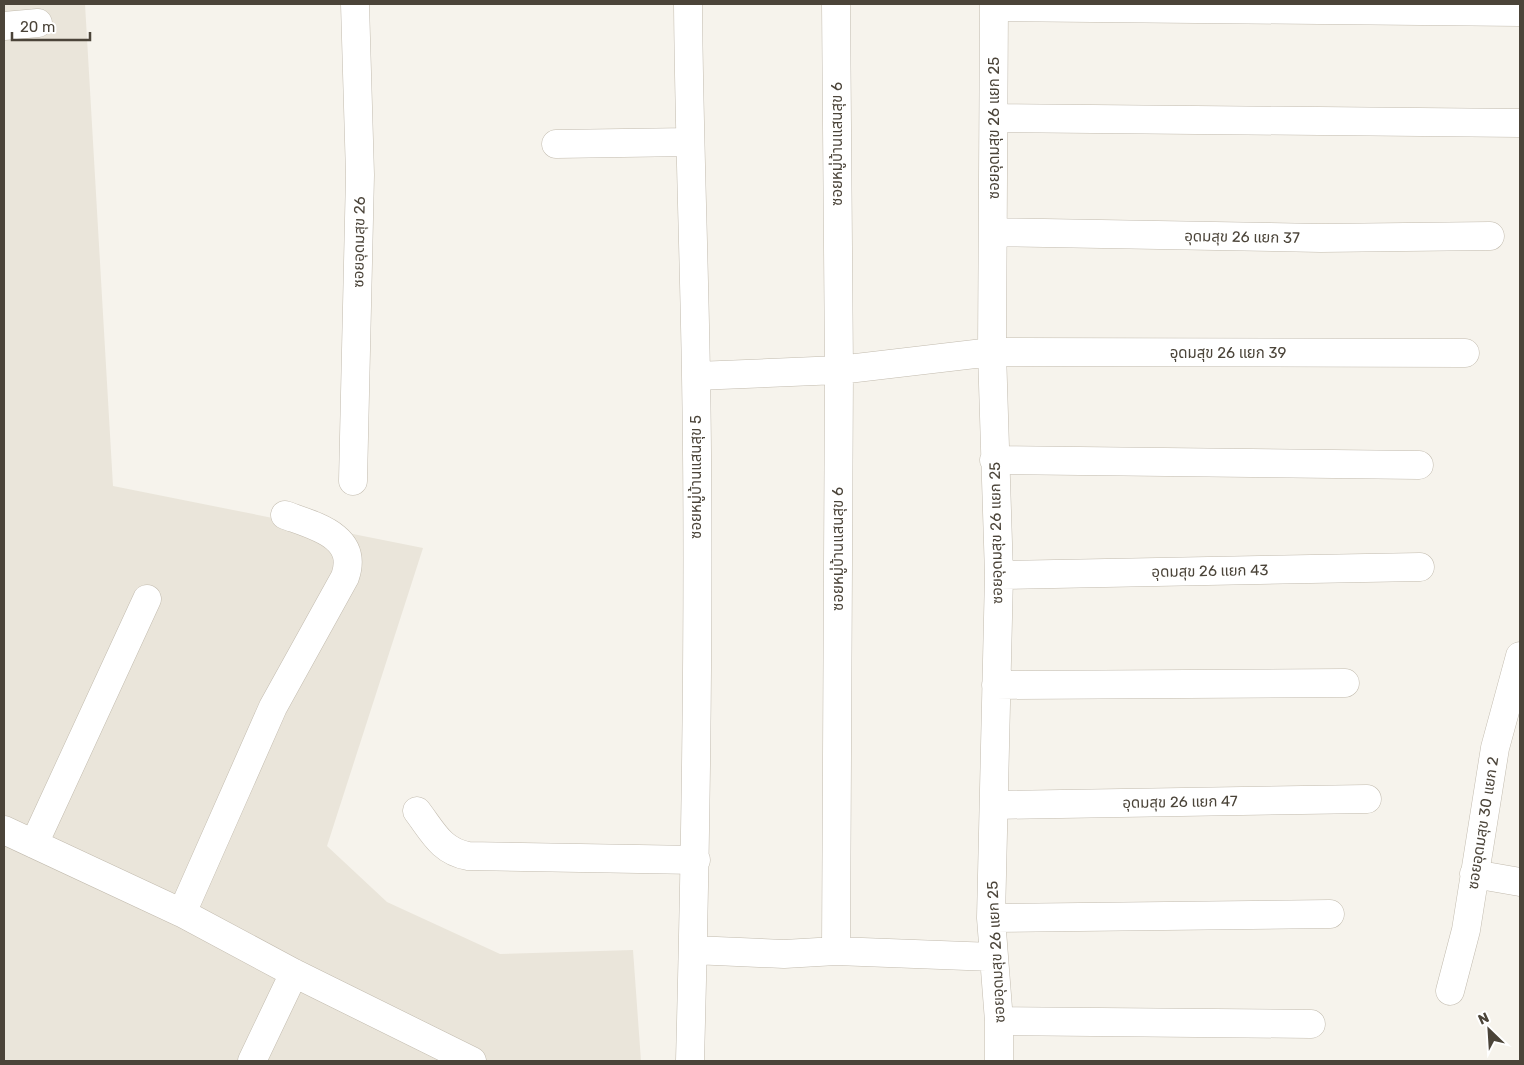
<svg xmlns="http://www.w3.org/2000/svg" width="1524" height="1065" viewBox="0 0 1524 1065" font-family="Rubik,'Noto Sans Thai',sans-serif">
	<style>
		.residential { fill: #eae5da }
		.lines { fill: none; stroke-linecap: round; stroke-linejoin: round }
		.minor-casing { stroke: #c2bbae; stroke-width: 29 }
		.minor { stroke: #fff; stroke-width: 28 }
		.labels { text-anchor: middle; stroke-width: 4; stroke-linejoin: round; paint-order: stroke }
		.street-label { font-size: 15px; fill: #4b4439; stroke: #fff }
	</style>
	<rect width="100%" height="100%" fill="#f6f3ec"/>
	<path class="residential" d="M4,4H85L113,486L423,548L327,846L387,902L500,954L633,950L641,1061H4Z"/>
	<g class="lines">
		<g class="minor-casing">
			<path id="minor" d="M688,4C689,128 694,252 696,376C700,604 696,833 690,1061
				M994,4L992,352L999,575L991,918L999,1021V1061
				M994,7L1520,12
				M4,26L38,23
				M994,118L1520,123
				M556,144L689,142
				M994,232L1321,238L1490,236
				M696,376L839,370L992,352L1465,353
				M994,460L1419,465
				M353,481L360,175L355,4
				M999,575L1420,567
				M996,685L1345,683
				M994,805L1367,799
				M417,811C433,832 441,851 468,856L696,860
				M4,830L182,913L294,973L472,1061
				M34,844L147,599
				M1474,874L1520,882
				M182,913L273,707L345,577C359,536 315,526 285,515
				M991,918L1330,914
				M693,950L784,954L836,951L839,370L836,4
				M836,951L993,957
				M1450,991L1466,930L1495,748L1520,656
				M999,1021L1311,1024
				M252,1061L294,973"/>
		</g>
		<use href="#minor" class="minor"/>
	</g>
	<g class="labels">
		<g class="street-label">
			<text transform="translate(994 128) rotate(-90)" y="5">ซอยอุดมสุข 26 แยก 25</text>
			<text transform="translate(837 144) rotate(-90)" y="5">ซอยหมู่บ้านแสนสุข 6</text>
			<text transform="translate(1242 237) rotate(1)" y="5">อุดมสุข 26 แยก 37</text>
			<text transform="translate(359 242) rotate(-89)" y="5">ซอยอุดมสุข 26</text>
			<text x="1228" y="358">อุดมสุข 26 แยก 39</text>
			<text transform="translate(696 477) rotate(-90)" y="5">ซอยหมู่บ้านแสนสุข 5</text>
			<text transform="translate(996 533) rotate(-91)" y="5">ซอยอุดมสุข 26 แยก 25</text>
			<text transform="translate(838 549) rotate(-90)" y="5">ซอยหมู่บ้านแสนสุข 6</text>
			<text transform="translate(1210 571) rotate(-1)" y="5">อุดมสุข 26 แยก 43</text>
			<text transform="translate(1180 802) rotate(-1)" y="5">อุดมสุข 26 แยก 47</text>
			<text transform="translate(1483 823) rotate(-81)" y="5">ซอยอุดมสุข 30 แยก 2</text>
			<text transform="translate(996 952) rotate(-93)" y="5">ซอยอุดมสุข 26 แยก 25</text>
		</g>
	</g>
	<rect width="1524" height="1065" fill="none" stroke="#4b4439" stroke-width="10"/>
	<g transform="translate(1489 1030) rotate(335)" stroke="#ffffff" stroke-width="4" paint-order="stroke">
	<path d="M0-4L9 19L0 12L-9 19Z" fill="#4b4439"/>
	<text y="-8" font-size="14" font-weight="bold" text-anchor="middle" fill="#4b4439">N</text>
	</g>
	<path d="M12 32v8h78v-8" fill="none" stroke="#4b4439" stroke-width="2.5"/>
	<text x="20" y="32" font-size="15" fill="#4b4439" stroke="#ffffff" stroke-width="4" paint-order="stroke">20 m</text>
</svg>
